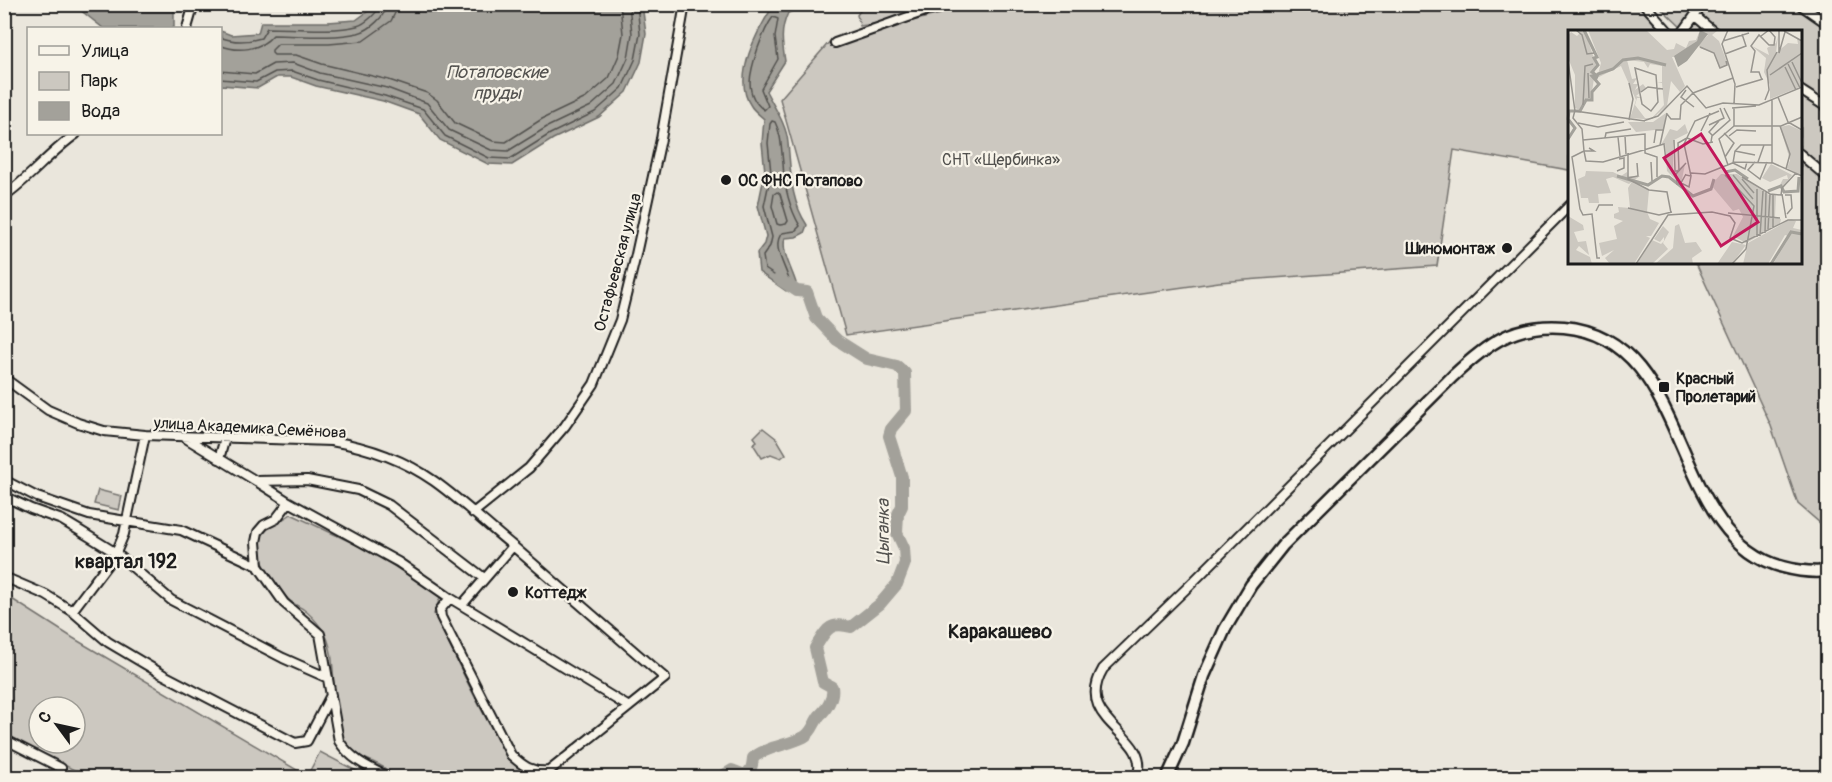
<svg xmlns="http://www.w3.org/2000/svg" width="1832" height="782" viewBox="0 0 1832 782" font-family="Pangolin,sans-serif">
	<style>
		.green { fill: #ccc8c0; stroke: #74726e; stroke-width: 1.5; fill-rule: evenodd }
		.water { fill: #a3a19a; stroke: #6d6c68; stroke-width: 1.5 }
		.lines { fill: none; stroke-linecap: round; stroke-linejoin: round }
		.shore { stroke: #52514e; stroke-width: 1.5 }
		.river { stroke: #a3a19a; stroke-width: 12 }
		.street-casing { stroke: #1c1c1c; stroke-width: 12 }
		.secondary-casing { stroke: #1c1c1c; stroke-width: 15 }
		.street { stroke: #f7f3e8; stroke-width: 8 }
		.secondary { stroke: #f7f3e8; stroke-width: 10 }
		.poi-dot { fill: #1c1c1c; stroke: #f7f3e8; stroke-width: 2 }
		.labels { text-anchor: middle; stroke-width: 4.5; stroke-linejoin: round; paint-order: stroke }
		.park-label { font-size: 16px; fill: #51504d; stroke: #f7f3e8 }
		.poi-label { font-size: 16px; font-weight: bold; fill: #1c1c1c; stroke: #f7f3e8; text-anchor: start }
		.street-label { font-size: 16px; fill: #1c1c1c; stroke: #f7f3e8 }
		.water-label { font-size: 18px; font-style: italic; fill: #52514e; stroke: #f7f3e8 }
		.quarter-label { font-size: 20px; font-weight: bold; fill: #1c1c1c; stroke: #f7f3e8 }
		.inset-river { fill: none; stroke: #a3a19a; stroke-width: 3 }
		.inset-road { fill: none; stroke: #98958f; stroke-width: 1.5 }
		.view { fill: #c2185b; fill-opacity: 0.15; stroke: #c2185b; stroke-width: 3 }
		.inset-edge { fill: none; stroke: #1c1c1c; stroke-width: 3 }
	</style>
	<rect width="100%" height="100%" fill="#eae6dc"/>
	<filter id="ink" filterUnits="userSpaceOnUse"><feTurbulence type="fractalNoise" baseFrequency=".0167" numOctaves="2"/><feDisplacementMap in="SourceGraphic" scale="12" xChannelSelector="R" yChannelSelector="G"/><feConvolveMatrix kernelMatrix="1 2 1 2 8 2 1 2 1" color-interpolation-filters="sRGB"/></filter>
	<g filter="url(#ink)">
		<path class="green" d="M996,4H1637L1661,31L1570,32L1569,170L1454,150L1437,266L1219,282L846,335L780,99L831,40L941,14L860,26L857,15L864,5H957L947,12Z
			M1658,5H1827V172L1801,149L1800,32L1685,31Z
			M1801,156L1827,180V529L1798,504L1771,426L1696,263L1800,262Z
			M763,428L777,439L786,454L781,458L771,454L762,458L753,444L757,441L754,437Z
			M98,490L122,496L119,510L94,504Z
			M291,514L368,550L441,595L434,614C450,645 499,756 523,770C531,775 540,777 549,777H396C391,774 387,769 381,766C370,759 354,757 346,745C327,714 341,654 322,629C317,622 310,614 303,609C298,606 292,603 288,599C277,588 259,562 259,548C259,526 277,525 291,514Z
			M4,594L73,638L307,776L320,752L368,777H88L5,735ZM39,707H75V743H39Z"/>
		<path class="water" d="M642,4L646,34L641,62L627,92L599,117L553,139L512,165L488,164L440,140L419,114L383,101L316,86L291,77H277L258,88L221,85V31L231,35L258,33L261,22H328L356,20L378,4Z
			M74,5H174V28H103Z
			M774,5H806L788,13C780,30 782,43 785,61L766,91C774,107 787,125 788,143C791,172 790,200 807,225L804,233L796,237L785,238C781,252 792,269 796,283L793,288L786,291L759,272L757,253L764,244L766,236L758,206L765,172L762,143L764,119C760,115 754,111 751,106C731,77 758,29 774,5Z"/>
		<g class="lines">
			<path class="shore" d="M396,4L395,13L391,21L363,41L329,44H278L272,50V53L274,55H296L322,64L389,80L427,93L437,100L455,123L493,141L506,142L542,119L586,98L609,78L619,55L623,34L620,4
				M773,17L778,19L775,37L778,59L761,89L768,106L764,110C742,94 751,69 758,48C762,37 766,26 773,17Z
				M220,37C234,43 247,42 261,38L267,28C292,28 334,32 357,26C365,24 379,12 380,4
				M220,45C238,53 261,50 273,35C300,35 331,39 358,33C370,30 386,16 387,4
				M220,71L255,74L273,64L293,63L320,73L387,88L427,103L449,130L491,150L508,151L547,127L591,106L616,84L628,58L632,34L629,4
				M220,79L256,82L275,72L292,71L318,80L385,96L423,109L445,136L489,158L510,159L550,134L595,112L622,88L635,60L640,34L637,4
				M772,121L775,122C782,136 781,148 783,163C784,186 789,207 800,226L795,231L782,233C771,246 785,265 789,280L786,283L765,269L763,256L770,246L772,237L764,206L771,173L768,143L770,124Z
				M777,192L780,194L788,221L786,224L780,225L777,224L772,206L774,194Z"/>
			<path class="river" d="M719,778L732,770L745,775C752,769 752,767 753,758C765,747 789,745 804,737C813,732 814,722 820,715C827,709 834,696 832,687L823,682L815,648C826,631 828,621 851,627L880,604L897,584L905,563L904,548L897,533L898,514L902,506V477L889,436L891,429L906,411L905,373L897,366L867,359L837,340L816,318L807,292L797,291L779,279"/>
			<g class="street-casing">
				<path id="street" d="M1644,4L1669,32
					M1799,4L1828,24
					M1695,16L1714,32
					M187,28L194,4
					M1683,32L1703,4
					M835,43L945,4
					M1800,90L1828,108
					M1800,154L1828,178
					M4,196C30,178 50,152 76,134
					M4,378L48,410L78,423L104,431L145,435L331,441C367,447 404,460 434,481C462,501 487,525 513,546
					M184,437L256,481L307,480L358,490L389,505L484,578
					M219,459L225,438
					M4,480L37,497L89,515L181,530L258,566
					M256,481L289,502L398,562L450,598L629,707
					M4,496L31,509L62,520L82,532L116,553L171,600L283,658L328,678
					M289,502L276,519L264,525L258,532L256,542L258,566L284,603L320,634L339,741C351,760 370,768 390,778
					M473,513L529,468L565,426L594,384L620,320L635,259L661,139L685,4
					M4,577L46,595L72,611L108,642L162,674L295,743L307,741L331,695
					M450,598L440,610L441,617L511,755C523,766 532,773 549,771L665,678L513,546L462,605
					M72,611L116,553L124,534L145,435
					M4,739L61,768
					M1137,778C1154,733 1071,724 1103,669L1190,585L1570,205"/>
			</g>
			<g class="secondary-casing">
				<path id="secondary" d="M1167,778L1183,743L1204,676L1225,629L1251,585L1283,545L1453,376C1487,344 1514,323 1564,327C1694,338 1667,535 1783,567C1798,571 1812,573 1828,571"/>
			</g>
			<use href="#street" class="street"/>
			<use href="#secondary" class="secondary"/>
		</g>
	</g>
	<g class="poi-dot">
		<circle cx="726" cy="180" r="6"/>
		<circle cx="1507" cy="248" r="6"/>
		<rect x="1658" y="381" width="12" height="12" rx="3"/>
		<circle cx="513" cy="592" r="6"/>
	</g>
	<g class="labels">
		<g class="park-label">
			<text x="1001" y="165">СНТ «Щербинка»</text>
		</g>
		<g class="poi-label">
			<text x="738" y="186">ОС ФНС Потапово</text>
			<text x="1495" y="254" text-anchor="end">Шиномонтаж</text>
			<text x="1676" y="384">Красный<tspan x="1676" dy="18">Пролетарий</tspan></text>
			<text x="525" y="598">Коттедж</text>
		</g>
		<g class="street-label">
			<text transform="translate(617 262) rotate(-75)" y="6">Остафьевская улица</text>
			<text transform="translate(250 427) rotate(3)" y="6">улица Академика Семёнова</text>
		</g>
		<g class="water-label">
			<text x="497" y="78">Потаповские<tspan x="497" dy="21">пруды</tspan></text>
			<text transform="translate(883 532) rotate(-90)" y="6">Цыганка</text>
		</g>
		<g class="quarter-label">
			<text x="126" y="568">квартал 192</text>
			<text x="1000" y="638">Каракашево</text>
		</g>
	</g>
	<g transform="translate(1568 30)">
		<rect width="234" height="234" fill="#eae6dc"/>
		<path d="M8,0L17,2L28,34L23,69L17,70L12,80L7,78V45L0,28V6L3,2L9,6L12,3ZM20,0H78L99,20L106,19L108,13L118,18L121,11L128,10L132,0L129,11L106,27H104L117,56L112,62L103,51L99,76L84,89H76L62,88L68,70L53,36L29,48L33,33ZM59,30L76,32L80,38L82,34L94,36V52L89,53H94L96,75L83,89L77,88L67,75L69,68H74L68,66L78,58L75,54L67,60L70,54H65L69,48L64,49ZM134,0L149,1L144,5L151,11L160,35L151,38L146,23L132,18L130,15L140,5H134ZM210,6L208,23L220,13L230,14L229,8L234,12V56L202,69V55L196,42L198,28L184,16L201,25L199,18L208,13ZM98,83L96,99L68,102L60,92H85ZM117,94L120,103L106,110L105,117V143L117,134L113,155L99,141L97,114L93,115L102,99L109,101ZM221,95L234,101V146L219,138L222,130L212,97ZM203,134L224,145L216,156L211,157L215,149H220L219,145L202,152L194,148ZM18,141L45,142L53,146L59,142L60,146H72L61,154L45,147L38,149L43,163L30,164L31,173H21L20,168H13L10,149L17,146ZM153,144H169L201,165H208L207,187L213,189L212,194L178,213L165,206L175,187L171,179L165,181L143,155ZM65,150L81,160L79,182L82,189L91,193L83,206H78L82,208L66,234H42L37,228L46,220L34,226L31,213L49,209L46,196L55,191L46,188V184L51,182L50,177L62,178L60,158ZM0,186L15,195L16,200L6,202L10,212L18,211L21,225L11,216L8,220L22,227L24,234H0ZM223,189L228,191L225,198L234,200V234H205L219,211L220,206L217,205L200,234H175L180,213ZM111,194L117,213L128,212L134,221L124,228L125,234H87L105,218L107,196ZM95,196L101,202L95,213L100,219L84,234H69L84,210L93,214L96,211V207L92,212L86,209ZM164,212L178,215L164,234H149Z" fill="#ccc8c0" fill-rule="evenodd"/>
		<path d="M132,0L140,4L119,31L110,37L106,26L129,11Z" fill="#a3a19a"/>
		<path class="inset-river" d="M27,51L30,44L45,39L55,30L70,28L98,35M0,109L7,98L0,89L1,81H12L18,70H24V62L31,54L24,46L28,45L24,42L30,35L26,28L29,27L16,0M157,142L167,140L180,149M49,146L80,155L94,146L101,147L125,166L143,159L146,149M200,161L213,156L216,162L230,161L231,147M203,234L223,202L234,204"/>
		<path class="inset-road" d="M8,0L14,5L19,24L26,23M160,0L154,14L167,54L166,74M211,0V23L217,2M216,1L234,11M193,6L201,0L207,7L206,15H201L191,5L183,16L187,21L183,42H191L194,50M155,11L181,3M132,17L146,23L152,38L159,35L158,31M157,24L178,16L174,4M0,31L7,81L77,91M224,32L234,53M220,34L232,58M217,37L228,60M67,38L88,45L90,72L83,81L74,74ZM20,43L21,68M202,45L234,23M61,53L65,69L61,90M168,57L195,49M118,60L113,67L126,77M73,62L80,57L95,59M125,63L165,48M210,67L220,92L234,100M197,70L201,60L199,40L209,22M15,75L17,36L25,34M164,78L188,76M166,78V96H213L234,87M7,80L5,88L14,99L16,121L4,127L12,179L15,185L24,184L29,228H32M99,84L103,89H112L113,75L125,63M75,91L90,86L119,56L138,78L155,73L191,75L234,57M10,93L30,97L56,92M141,95L156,88L152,78M212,96L222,124L218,139M133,101L142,83M156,103L166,113L157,127M144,105L141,102L151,91M57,106L58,124M161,106L169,100L188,101M50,107L52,126M37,108L38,103L63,99M119,108L135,114L145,112M15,110L77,104V123L89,127V147M106,110L107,141H110M143,112L144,106L162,90L156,78M86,113L88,100H96M92,115L99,83M21,118L26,121H16L18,131L35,132L96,114L98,131M167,121L187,125M60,123V149L81,160L99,162L103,183M83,132L84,151M166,132L205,133L234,146M179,132L177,139L165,133L167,121L173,115H204M187,132L180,140L192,149L199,132M190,132L196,115M204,133V70M160,135L151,109L166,96M49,141L56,138V128L51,129M111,141L110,113L119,108M123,143L137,144L167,132M118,144L113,153L121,157L123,146L118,145M157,145L186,176L178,219L164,234M165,145L185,169M123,146L116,114L127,91L151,81M174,147L202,164L213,165L214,158L228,143M60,148L70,146L69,133M174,149L186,163M113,154H109L108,144L118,133M234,155V176M214,164L218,188M217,165H223L224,178L219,184M60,178L91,185L104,182M28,181L31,175H45M160,183L212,188M205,198V165M200,199L202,164M197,203L198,162M192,206L195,161M189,207V159M68,234L100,185L144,182L162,186L167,193L162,208L174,213L220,190H234"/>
		<path class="view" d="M133,104L190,192L153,216L96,128Z"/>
		<rect width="234" height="234" class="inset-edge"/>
	</g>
	<rect width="1832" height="782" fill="none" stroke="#f7f3e8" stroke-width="24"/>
	<rect x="12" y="12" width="1808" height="758" fill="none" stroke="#1c1c1c" stroke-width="2" filter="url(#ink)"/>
	<rect x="27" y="27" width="195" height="108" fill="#f7f3e8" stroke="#9f9d96" stroke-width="1.5"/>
	<rect x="39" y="46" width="30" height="9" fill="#f7f3e8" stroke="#9f9d96" stroke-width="1.5"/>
	<text x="81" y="57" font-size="18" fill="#1c1c1c">Улица</text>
	<rect x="39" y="72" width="30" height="18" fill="#ccc8c0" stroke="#9f9d96" stroke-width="1.5"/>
	<text x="81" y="87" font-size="18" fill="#1c1c1c">Парк</text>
	<rect x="39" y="102" width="30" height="18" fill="#a3a19a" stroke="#9f9d96" stroke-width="1.5"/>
	<text x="81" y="117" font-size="18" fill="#1c1c1c">Вода</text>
	<g transform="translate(57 725) rotate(303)"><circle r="28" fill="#f7f3e8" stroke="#9f9d96" stroke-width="1.5"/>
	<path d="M0-4.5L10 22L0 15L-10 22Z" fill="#1c1c1c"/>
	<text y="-9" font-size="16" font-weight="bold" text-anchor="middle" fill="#1c1c1c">С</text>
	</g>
</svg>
